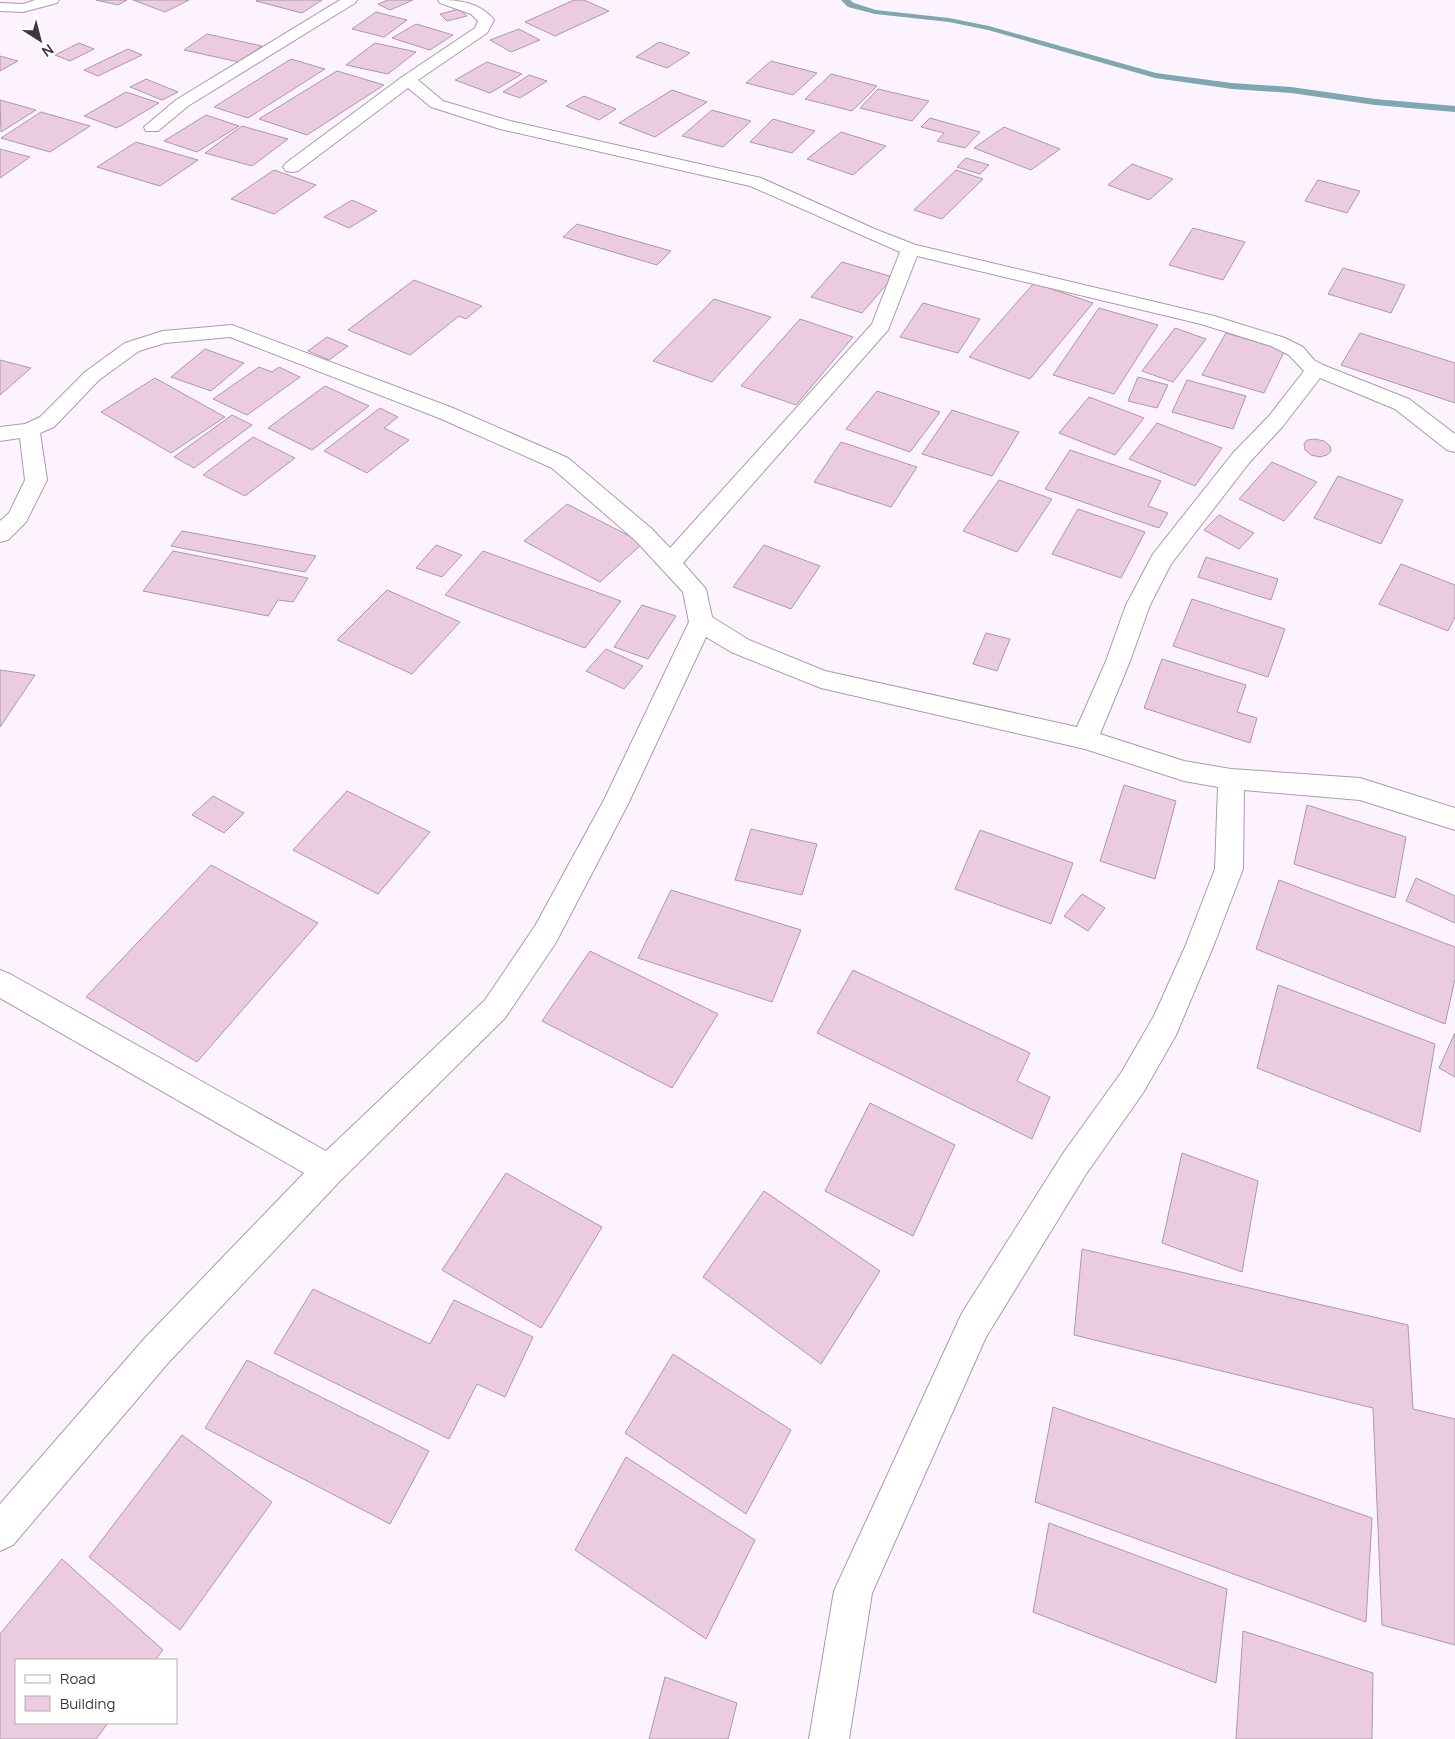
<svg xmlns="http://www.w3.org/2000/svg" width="1455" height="1739" viewBox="0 0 1455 1739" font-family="Manrope,sans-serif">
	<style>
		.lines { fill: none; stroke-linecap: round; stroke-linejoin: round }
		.stream { fill: #7fa7b0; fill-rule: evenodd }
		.building { fill: #ebcbe0; stroke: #ae98a7 }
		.street-casing { stroke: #aa9bad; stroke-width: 2 }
		.street { fill: #fff; fill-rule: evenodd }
	</style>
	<rect width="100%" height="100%" fill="#fdf3ff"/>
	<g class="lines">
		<path class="stream" d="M841,0H850L854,3L876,10L949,18L989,26L1156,73L1232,83L1291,87L1375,99L1455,106V112L1375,105L1291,93L1232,89L1155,78L988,30L949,22L875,14L848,7Z"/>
	</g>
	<path class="building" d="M96,0H127L118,5Z
		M133,0H189L165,12Z
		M258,0H322L302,13L256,1Z
		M388,0H413L390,10L378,4Z
		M574,0H584L609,11L555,36L525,22Z
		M459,9L467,16L447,21L440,14Z
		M376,12L407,20L384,37L352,29Z
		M416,24L453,35L430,50L392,38Z
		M519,29L540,40L511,52L490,40Z
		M207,34L262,46L239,62L184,50Z
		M659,42L690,53L667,68L636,57Z
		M79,43L94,49L70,61L55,55Z
		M375,43L416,52L388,74L346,65Z
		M128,49L142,55L98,76L84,70Z
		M0,56L18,61L0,71Z
		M291,59L325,69L248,118L214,107Z
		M771,61L817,73L793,95L746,83Z
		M487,62L522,74L490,93L455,80Z
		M337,71L384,85L307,135L259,119Z
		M831,74L877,86L852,111L805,99Z
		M529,75L547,81L520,98L503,92Z
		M146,79L178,92L162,100L130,87Z
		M878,89L929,101L912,121L860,108Z
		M672,90L707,102L655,137L619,123Z
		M126,92L159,103L117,128L84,116Z
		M584,96L616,109L599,120L566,106Z
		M0,100L36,110L1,132Z
		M712,110L751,121L723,147L682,136Z
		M41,112L90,126L50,152L1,138Z
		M206,115L239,126L197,152L164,141Z
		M930,118L980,132L965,148L937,141L944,133L921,127Z
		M773,119L815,131L792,153L750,142Z
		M242,126L288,139L252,166L205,153Z
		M1004,127L1060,149L1031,170L974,148Z
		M841,132L886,146L853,175L807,159Z
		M136,142L198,160L160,186L97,167Z
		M0,149L30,157L0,178Z
		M966,158L989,165L980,174L957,167Z
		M1132,164L1173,179L1149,200L1108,185Z
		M274,170L316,185L274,214L231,199Z
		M956,170L983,179L942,219L914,210Z
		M1318,180L1360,191L1347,213L1305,201Z
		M352,200L377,211L349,228L324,217Z
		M577,224L671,251L657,265L563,237Z
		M1193,228L1245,242L1223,280L1169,265Z
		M842,262L893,277L862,313L811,297Z
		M1343,268L1405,285L1391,313L1328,294Z
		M414,280L482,306L466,319L459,316L410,355L348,330Z
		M1034,283L1093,303L1030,379L969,357Z
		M714,299L771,317L712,382L653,361Z
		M923,303L980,319L958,353L900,337Z
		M1099,308L1158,325L1114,394L1053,375Z
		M800,319L853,337L796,405L741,386Z
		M1175,328L1206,339L1173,382L1142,371Z
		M1226,333L1285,350L1264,393L1202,375Z
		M1360,333L1455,363V403L1341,365Z
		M327,337L348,346L329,360L308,351Z
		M205,349L244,363L211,391L171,377Z
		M0,360L31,368L0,395Z
		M259,367L272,372L279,367L300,377L247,415L213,399Z
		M1138,377L1168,385L1157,408L1128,401Z
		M155,378L225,417L171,453L101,412Z
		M1187,380L1246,396L1233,429L1172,412Z
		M325,386L369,406L312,450L268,428Z
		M877,391L940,412L910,452L846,429Z
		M1089,397L1144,418L1115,455L1059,433Z
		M380,408L398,417L384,428L409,440L367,473L324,451Z
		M952,410L1019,432L992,476L922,454Z
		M232,415L252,425L194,468L174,457Z
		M1157,423L1222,448L1195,486L1129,459Z
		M253,437L295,458L245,496L203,475Z
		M1315,439L1324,441L1330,446L1331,451L1327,455L1320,457L1311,455L1305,450L1304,444L1307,440Z
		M841,442L917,467L891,507L814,482Z
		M1070,450L1161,481L1148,506L1168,513L1159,528L1045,489Z
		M1272,462L1317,482L1284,521L1239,499Z
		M1338,476L1403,500L1381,544L1314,518Z
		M999,480L1052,499L1017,552L963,531Z
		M567,504L643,543L600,582L524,541Z
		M1078,509L1145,532L1121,578L1052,554Z
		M1219,515L1254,533L1239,549L1204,530Z
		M182,531L316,556L305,572L171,546Z
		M436,545L462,555L442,577L416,568Z
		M764,545L820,566L791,609L733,587Z
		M173,551L308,578L293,602L278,600L268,616L143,591Z
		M483,551L621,601L585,648L445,595Z
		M1206,557L1278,579L1271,600L1198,577Z
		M1401,564L1455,585V617L1448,631L1379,604Z
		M387,590L460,622L412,674L337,640Z
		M1192,599L1285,629L1268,677L1173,646Z
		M642,605L676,616L648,659L614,647Z
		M986,633L1010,639L997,671L973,664Z
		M606,649L643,666L624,689L586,671Z
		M1162,659L1246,685L1237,712L1257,718L1250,743L1144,708Z
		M0,670L35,675L0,727Z
		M1124,785L1176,801L1155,879L1100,861Z
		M347,791L430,832L378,894L293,850Z
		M213,796L244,813L224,833L192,815Z
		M1307,805L1406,837L1395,898L1294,864Z
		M751,829L817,844L802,895L735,880Z
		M980,830L1073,863L1051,924L955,889Z
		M211,865L318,923L197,1062L86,997Z
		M1416,878L1455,896V923L1406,901Z
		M1279,880L1455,947V979L1445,1024L1256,949Z
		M671,890L801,930L772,1002L638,958Z
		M1082,894L1105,908L1088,931L1064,916Z
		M590,951L718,1014L672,1088L542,1021Z
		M853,970L1030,1053L1017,1081L1050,1097L1032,1139L817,1033Z
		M1278,985L1435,1044L1420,1132L1257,1068Z
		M1455,1033V1077L1439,1068Z
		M870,1103L955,1145L913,1236L825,1191Z
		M1182,1153L1258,1181L1242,1272L1162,1243Z
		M506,1173L602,1227L541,1328L442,1270Z
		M764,1191L880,1271L821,1364L703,1277Z
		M1082,1249L1408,1325L1413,1409L1455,1419V1645L1382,1625L1373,1408L1074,1335Z
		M313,1289L430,1344L454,1300L533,1337L505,1397L477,1384L449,1439L274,1353Z
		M673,1354L791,1430L746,1514L625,1433Z
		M247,1360L429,1451L390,1524L205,1428Z
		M1053,1407L1372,1518L1366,1622L1035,1502Z
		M182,1435L272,1502L180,1630L89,1557Z
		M626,1457L755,1540L706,1639L575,1550Z
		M1049,1523L1227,1589L1216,1683L1033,1612Z
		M62,1559L163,1650L155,1660H16V1723H108L96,1739H0V1634Z
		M1243,1631L1373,1673L1372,1739H1236Z
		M665,1677L737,1703L728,1739H649Z"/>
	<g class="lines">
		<g class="street-casing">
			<path id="street" d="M35,0H59L57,3L23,12L0,11V3L23,4Z
				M340,0H357L355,3L188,106L158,131H146L144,127L176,100Z
				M438,0C458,0 480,2 494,20L487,33L418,80L443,101L510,121L761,178L877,230L916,245L1214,316L1285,338L1303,347L1314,360L1323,365L1409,399L1455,434V452L1447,450L1395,409L1320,378L1283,426L1249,463L1171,564L1150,605L1130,661L1100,734L1184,761L1231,769L1360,778L1455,808V830L1360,800L1244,790L1243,869L1213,947L1176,1035L1143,1093L1086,1174L986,1337L872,1593L849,1739H809L834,1591L840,1578L962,1313L1064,1152L1121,1073L1154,1016L1185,947L1215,869L1218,787L1184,781L1085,749L821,688L731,652L706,637L628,804L555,944L505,1018L340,1181L168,1363L13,1545L0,1551V1504L144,1339L304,1173L0,998V970L10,974L326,1151L485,1000L535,926L604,800L689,622L683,592L636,541L552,468L439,418L230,337L165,343L139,351L99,380L54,427L40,433L47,480L26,522L8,540L0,542V521L9,513L25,480L20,438L0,441V427L25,424L40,417L85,372L125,343L163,331L232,325L453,408L568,458L652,529L670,548L872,324L900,252L750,186L500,129L431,107L408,88L298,171L292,172L286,171L283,167L286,163L402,77L475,28L478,21L471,14L440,3ZM917,256L1201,324L1271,346L1289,355L1304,371L1269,416L1233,453L1153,554L1126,605L1106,661L1077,727L825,671L749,640L712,617L706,589L683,563L888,330Z"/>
		</g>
		<use href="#street" class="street"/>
	</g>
	<rect x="15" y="1659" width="162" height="65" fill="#ffffff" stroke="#b2afb2"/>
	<rect x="25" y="1675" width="25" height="8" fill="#ffffff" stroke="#b2afb2"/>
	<text x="60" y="1684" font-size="15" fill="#3e373f">Road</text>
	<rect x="25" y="1696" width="25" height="15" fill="#ebcbe0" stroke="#b2afb2"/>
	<text x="60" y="1709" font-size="15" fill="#3e373f">Building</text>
	<g transform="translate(40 40) rotate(144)" stroke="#ffffff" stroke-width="4" paint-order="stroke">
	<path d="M0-4L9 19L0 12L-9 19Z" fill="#3e373f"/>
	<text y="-8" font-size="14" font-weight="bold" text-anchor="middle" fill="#3e373f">N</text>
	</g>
</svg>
